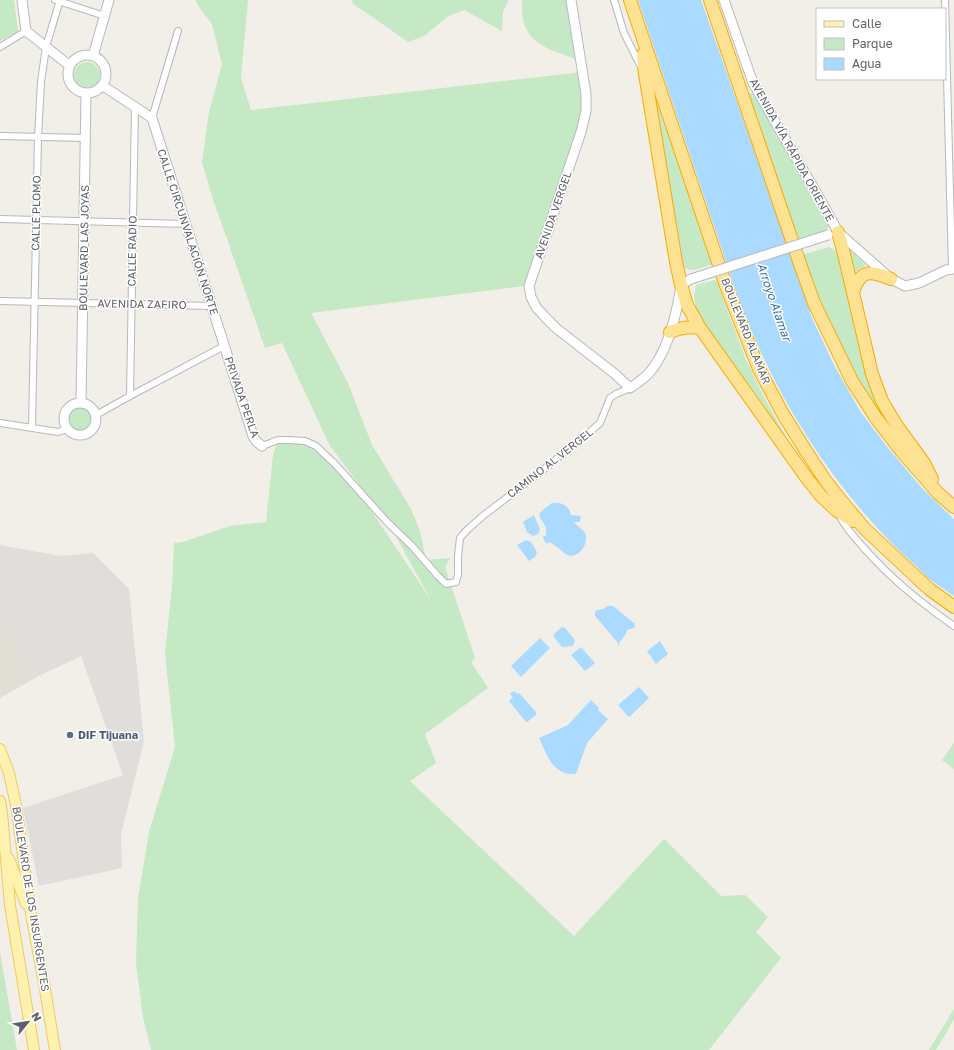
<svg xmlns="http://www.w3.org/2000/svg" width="954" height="1050" viewBox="0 0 954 1050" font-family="'Golos Text',sans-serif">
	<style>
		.industrial { fill: #e0deda }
		.education { fill: #e1ded6 }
		.green { fill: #c5e8c5 }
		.water { fill: #aadaff }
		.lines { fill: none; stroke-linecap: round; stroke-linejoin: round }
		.street-casing { stroke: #b5b8bc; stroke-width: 8 }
		.secondary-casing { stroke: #b6babf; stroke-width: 11 }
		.primary-casing { stroke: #f2c960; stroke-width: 12 }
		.highway-casing { stroke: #f9ab00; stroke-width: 14 }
		.street { stroke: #fff; stroke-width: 6 }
		.secondary { stroke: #fff; stroke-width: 9 }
		.primary { stroke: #fff2af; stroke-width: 10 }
		.highway { stroke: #fde293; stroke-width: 12 }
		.secondary-bridge-casing { stroke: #b6babf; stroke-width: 11; stroke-linecap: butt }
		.secondary-bridge { stroke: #fff; stroke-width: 9 }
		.service-dot { fill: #5c6f8a; stroke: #fff; stroke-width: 1.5 }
		.labels { text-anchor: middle; stroke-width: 3; stroke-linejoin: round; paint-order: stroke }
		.street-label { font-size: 11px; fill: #5f6368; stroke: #fff }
		.service-label { font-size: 11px; font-weight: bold; fill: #4e5e75; stroke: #fff; text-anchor: start }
		.water-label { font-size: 12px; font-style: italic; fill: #4174aa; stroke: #fff }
	</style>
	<rect width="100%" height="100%" fill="#f1efe8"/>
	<path class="industrial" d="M0,545L61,556L93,553L129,589L144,741L121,834L122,868L39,886L23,808L123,775L81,656L37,677L0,612Z"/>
	<path class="education" d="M0,612L37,677L0,698Z"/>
	<path class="green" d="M0,0H14L18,31L0,41Z
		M196,0H248L241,78L251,110L582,72V130L532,285L311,313L348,383L372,445L411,509L420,531L426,560L450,558L445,567L475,658L471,662L488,688L425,734L436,763L410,781L574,936L664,839L721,896L745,895L768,917L756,932L781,958L709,1050H151L143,1017L136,963L138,898L149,832L175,747L165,653L172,587L174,543L183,542L230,526L266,522L273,455L277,442L288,441L316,447L352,482L431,600L388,522L330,446L282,343L265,348L214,202L202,163L209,112L222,64L212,24L197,4Z
		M352,0H509L503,12L502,31L464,10L447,17L424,36L408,42L368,14L353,4Z
		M522,0H566L575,59C553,50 529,46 523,19C522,13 522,6 522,0Z
		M74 75a13 13 0 1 1 26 0a13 13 0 1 1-26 0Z
		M651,78L713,264C703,267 689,275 682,265C681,262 680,258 679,255Z
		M748,93H752L772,123L829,224L828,227L826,232L798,240Z
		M829,247L840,254L870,377L923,470L862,391L819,304L802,255Z
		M851,252H852L866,265L855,272L850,253Z
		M716,280L746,360L763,395L787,439L710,334L696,309L694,296L696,285Z
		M67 420a13 13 0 1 1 26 0a13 13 0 1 1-26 0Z
		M954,743V769L942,760Z
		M0,952L17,1050H0Z
		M954,1009V1019L936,1050H929Z"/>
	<path class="water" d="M638,0H701L798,275L812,318L834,365L860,411L888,448L922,488L954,519V596C946,590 937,585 929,579C922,572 915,565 907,558C841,496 787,415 752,332C746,319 741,305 736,292Z
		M552,503C561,502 569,505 571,515L581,516L580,522H574C577,526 582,528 585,533C589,543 580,559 567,555C563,553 561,549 557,547C555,545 552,544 549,542L547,544L544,540L543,536H546C546,532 547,529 545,526C543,521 540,520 539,514L545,508Z
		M534,515L540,529L538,534L533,536L527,532L523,522Z
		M526,540L531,542L537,552L535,557L529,561L517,545Z
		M608,606H613L635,624L634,628L627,630L626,634L619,643V646L618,645V643L595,616V612L597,610L603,609Z
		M562,627L565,628L575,640L573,646L562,647L554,637V634Z
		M540,638L550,648L521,677L511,666Z
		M660,641L668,654L656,664L647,651Z
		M581,647L595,663L585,671L571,655Z
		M639,687L649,698L629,717L618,705Z
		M514,691L517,694L518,693L520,694L536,712V715L527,722H526L509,701L513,697L510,694Z
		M591,700L599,708L598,710L608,719L587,743L576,774C553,776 547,755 539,738L568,725Z"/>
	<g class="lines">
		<g class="street-casing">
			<path id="street" d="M55,0L105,16
				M614,0L624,33L641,67
				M945,0L952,269
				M0,47L26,31
				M152,118L178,31
				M0,136L86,138
				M0,219L186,224
				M0,301L211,306
				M130,396L135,106
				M96,415L130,396L224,346
				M0,423L58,432L67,429
				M32,428L38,137L41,82L46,47L60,0
				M262,446L278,440H288L305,441L316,446L335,464L387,522L412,546L438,576L446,584L456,582L458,575V556L460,538L467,530L484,515L543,470L592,430L600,423L610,398L616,394L630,388
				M839,515C845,527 854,537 863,547C891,579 920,602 954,626"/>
		</g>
		<g class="secondary-casing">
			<path id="secondary" d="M22,0L26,31L70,66
				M571,0L586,94V111L581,132L529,286L531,297L536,307L545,317L556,328L615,374L630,388C635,385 640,381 645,377C667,357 677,313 681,285L691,279
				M724,0L753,83L821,201L838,232
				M68 74a19 19 0 1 1 38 0a19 19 0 1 1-38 0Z
				M93,56L109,0
				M103,86L152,118L253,436L256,441L262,446
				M837,233L838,232L891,279L905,286L919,283L946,270L954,269
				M64 419a16 16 0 1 1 32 0a16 16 0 1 1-32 0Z
				M81,403L86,93"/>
		</g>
		<g class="primary-casing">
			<path id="primary" d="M0,749L9,773L16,805L32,920L44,983L55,1050
				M0,801L2,813L10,905L34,1050
				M9,859L26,904"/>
		</g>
		<g class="highway-casing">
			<path id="highway" d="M630,0L726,286L759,369L783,414L806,451L825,480L843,503L865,529L929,589L954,607
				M710,0L800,264L814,303L852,381L876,418L902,452L938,493L954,507
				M643,54L645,74L676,262L681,285L687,305L700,328L806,477L821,496L836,510L853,521
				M838,232L844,254L872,374L882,401L897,426L924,463L932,479
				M853,292C861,268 871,271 891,279
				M670,332C680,328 689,326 700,328"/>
		</g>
		<use href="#street" class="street"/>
		<use href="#secondary" class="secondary"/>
		<use href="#primary" class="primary"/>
		<use href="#highway" class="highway"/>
		<g class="secondary-bridge-casing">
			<path id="secondary-bridge" d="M691,279L828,235"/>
		</g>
		<use href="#secondary-bridge" class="secondary-bridge"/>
	</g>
	<circle class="service-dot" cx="70" cy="735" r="4"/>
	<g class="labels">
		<g class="street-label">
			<text transform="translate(792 150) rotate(61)" y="4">AVENIDA VÍA RÁPIDA ORIENTE</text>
			<text transform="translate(36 213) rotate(-89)" y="4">CALLE PLOMO</text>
			<text transform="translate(553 215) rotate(-71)" y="4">AVENIDA VERGEL</text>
			<text transform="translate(188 232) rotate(72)" y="4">CALLE CIRCUNVALACIÓN NORTE</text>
			<text transform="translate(84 248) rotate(-89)" y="4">BOULEVARD LAS JOYAS</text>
			<text transform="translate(132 251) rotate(-89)" y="4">CALLE RADIO</text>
			<text transform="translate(142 304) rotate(1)" y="4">AVENIDA ZAFIRO</text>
			<text transform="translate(746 331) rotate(68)" y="4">BOULEVARD ALAMAR</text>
			<text transform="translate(242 397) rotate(71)" y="4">PRIVADA PERLA</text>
			<text transform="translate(550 463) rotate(-38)" y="4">CAMINO AL VERGEL</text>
			<text transform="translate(31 899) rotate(81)" y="4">BOULEVARD DE LOS INSURGENTES</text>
		</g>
		<g class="service-label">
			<text x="78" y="739">DIF Tijuana</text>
		</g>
		<g class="water-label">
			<text transform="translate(774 302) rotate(71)" y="4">Arroyo Alamar</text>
		</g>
	</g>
	<rect x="816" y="8" width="130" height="72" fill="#ffffff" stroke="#bfc1c3"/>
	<rect x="824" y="21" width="20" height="6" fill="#fff2af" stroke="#bfc1c3"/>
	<text x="852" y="28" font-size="12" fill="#5f6368">Calle</text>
	<rect x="824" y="38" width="20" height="12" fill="#c5e8c5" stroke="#bfc1c3"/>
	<text x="852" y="48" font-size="12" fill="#5f6368">Parque</text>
	<rect x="824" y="58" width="20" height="12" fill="#aadaff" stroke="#bfc1c3"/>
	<text x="852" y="68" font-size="12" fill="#5f6368">Agua</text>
	<g transform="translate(28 1022) rotate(60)" stroke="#ffffff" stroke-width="3" paint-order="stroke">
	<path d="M0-3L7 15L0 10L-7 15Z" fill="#5f6368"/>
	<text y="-6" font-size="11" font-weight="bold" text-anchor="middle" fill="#5f6368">N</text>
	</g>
</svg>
